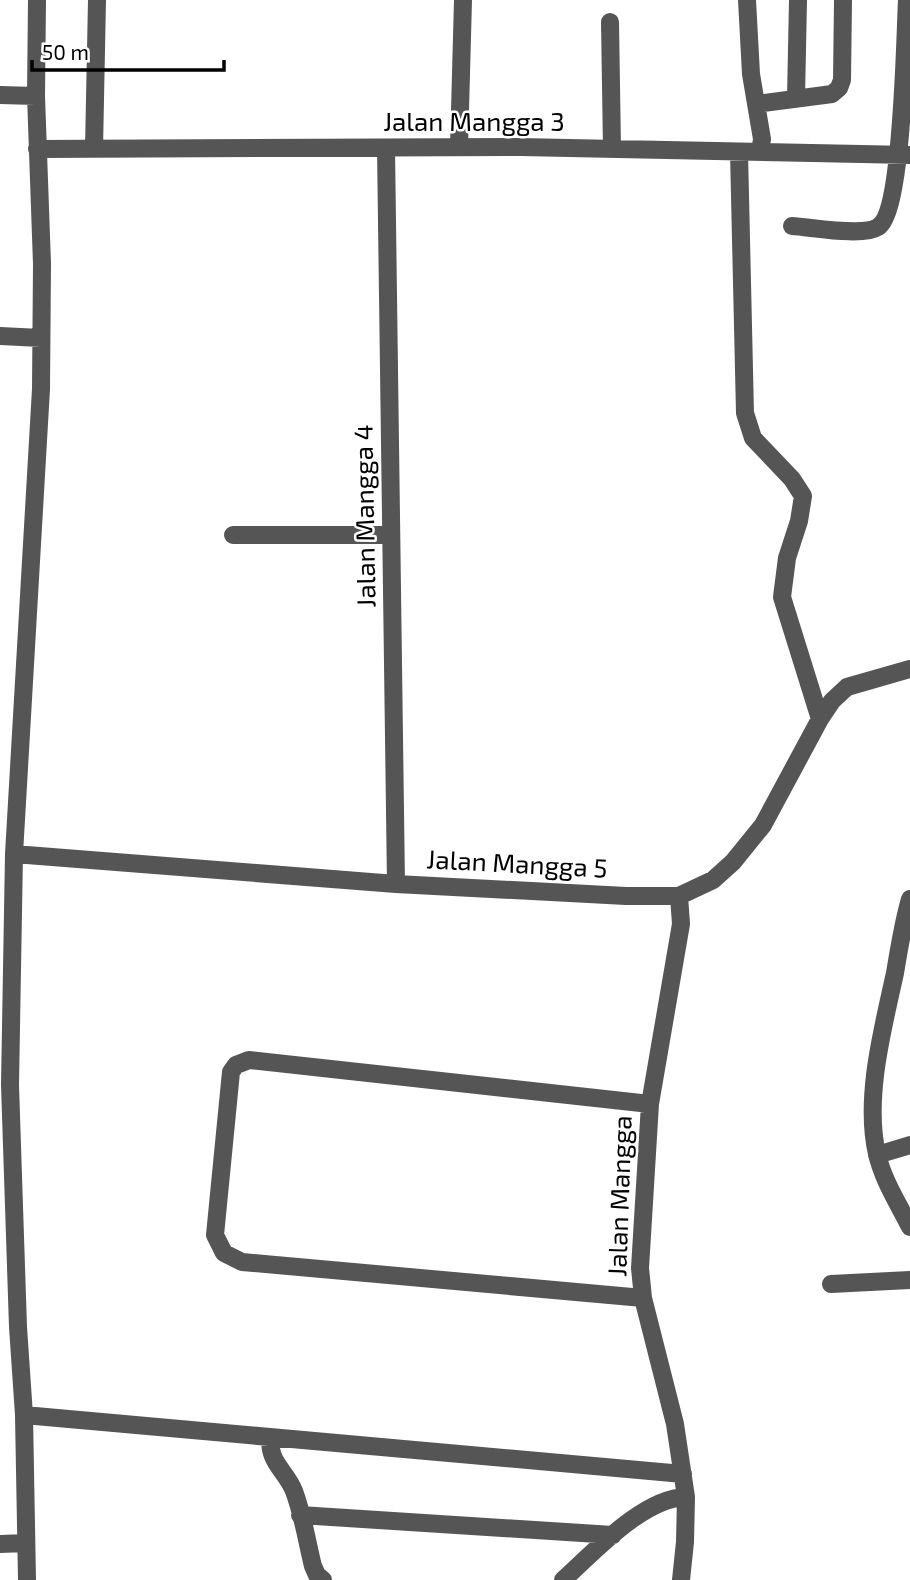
<svg xmlns="http://www.w3.org/2000/svg" width="910" height="1580" viewBox="0 0 910 1580" font-family="'Exo 2',sans-serif">
	<style>
		.lines { fill: none; stroke-linecap: round; stroke-linejoin: round }
		.minor { stroke: #555; stroke-width: 18 }
		.labels { text-anchor: middle; stroke-width: 5; stroke-linejoin: round; paint-order: stroke }
		.street-label { font-size: 26px; fill: #000; stroke: #fff }
	</style>
	<rect width="100%" height="100%" fill="#fff"/>
	<g class="lines">
		<path class="minor" d="M747,0L751,74L762,139L760,152
			M610,22L612,149
			M0,95L36,96
			M796,98L798,0
			M756,104L832,94L839,88L842,80L843,0
			M459,147L463,0
			M386,148L396,884
			M37,149L520,147L910,155
			M94,149L97,0
			M739,152L745,413L753,438L792,479L803,496L799,521L787,558L782,597L820,719
			M792,226C811,227 863,237 878,227C903,212 905,35 907,0
			M0,336L41,338
			M233,535H391
			M14,854L396,884L626,896H679L713,880L733,862L763,825L820,719L832,701L847,687L910,669
			M679,896L681,924L650,1104L640,1268L643,1298L675,1424L686,1497L685,1542L681,1580
			M910,899C903,923 899,949 895,973C883,1028 864,1098 877,1154C883,1180 898,1203 910,1227
			M877,1155L910,1145
			M831,1284L910,1280
			M643,1298L242,1262L224,1253L215,1235L231,1072L236,1065L249,1060L650,1104
			M24,1415L683,1474
			M270,1437C269,1464 285,1469 294,1491C303,1515 307,1542 313,1566L317,1575L323,1580
			M300,1515L613,1535
			M0,1544L26,1543
			M27,1580L24,1415L18,1327L10,1085L14,854L41,389L42,264L36,96L37,0
			M563,1580C594,1552 643,1498 686,1497"/>
	</g>
	<g class="labels">
		<g class="street-label">
			<text x="474" y="131">Jalan Mangga 3</text>
			<text transform="translate(365 516) rotate(-91)" y="9">Jalan Mangga 4</text>
			<text transform="translate(517 864) rotate(3)" y="9">Jalan Mangga 5</text>
			<text transform="translate(620 1196) rotate(-88)" y="9">Jalan Mangga</text>
		</g>
	</g>
	<path d="M32 60v10h192v-10" fill="none" stroke="#000000" stroke-width="3.5"/>
	<text x="42" y="60" font-size="21" fill="#000000" stroke="#ffffff" stroke-width="5" paint-order="stroke">50 m</text>
</svg>
